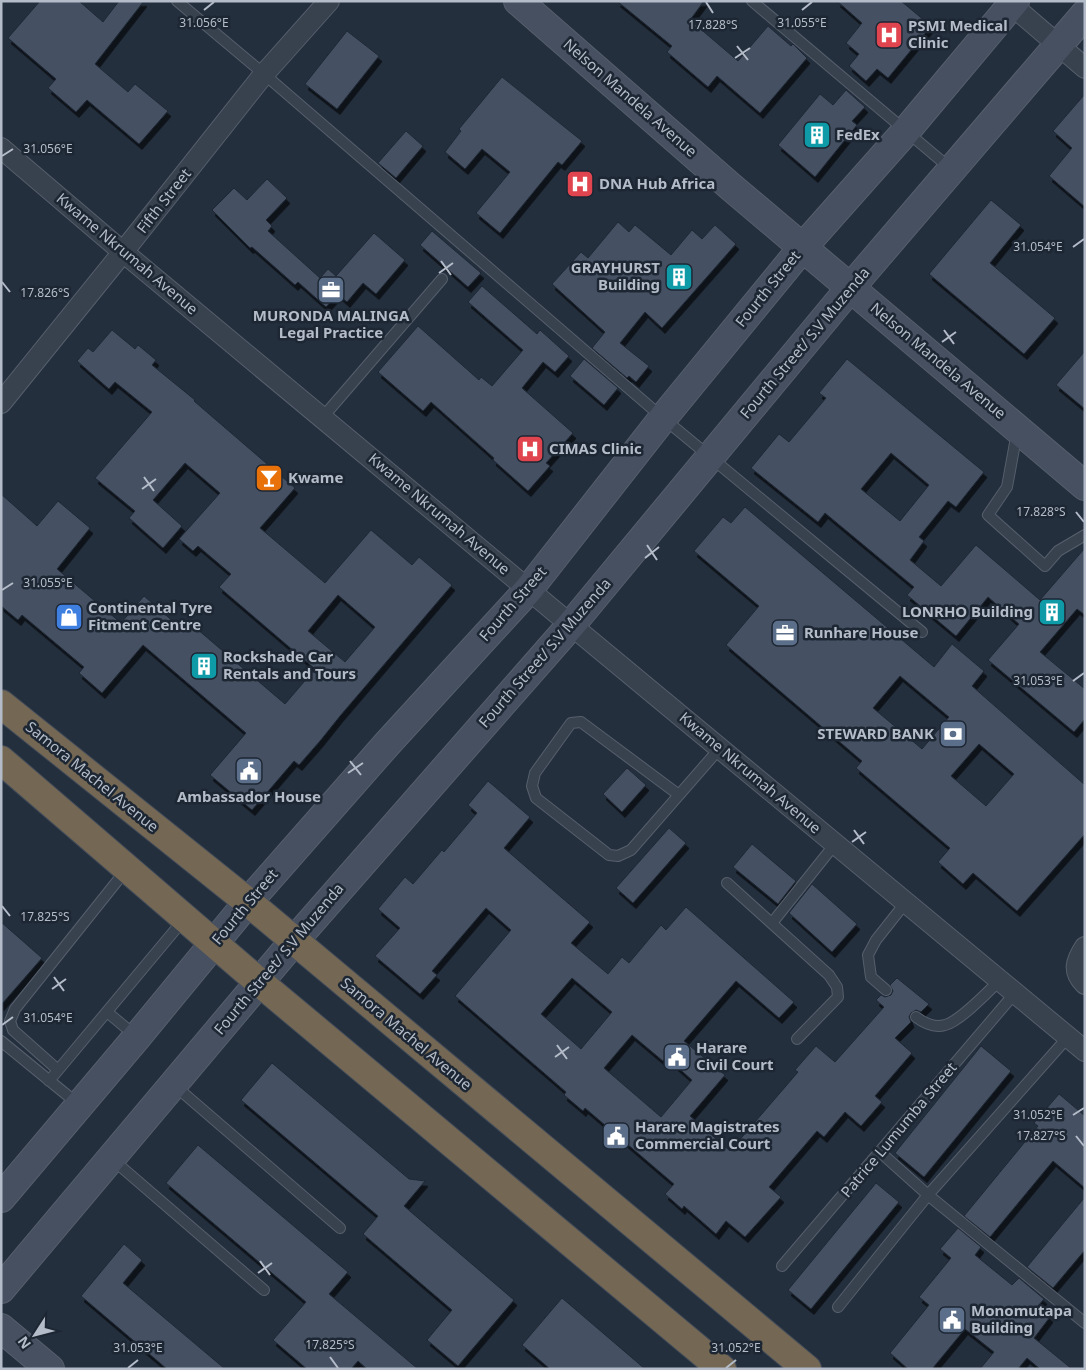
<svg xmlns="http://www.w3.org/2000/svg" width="1086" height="1370" viewBox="0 0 1086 1370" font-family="'Noto Sans',sans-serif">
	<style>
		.building { fill: #455162; stroke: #1f2835; fill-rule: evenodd; filter: url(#shadow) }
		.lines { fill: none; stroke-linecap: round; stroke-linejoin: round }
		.lane-casing { stroke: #565f6c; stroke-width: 12 }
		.street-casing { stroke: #565f6c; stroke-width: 22 }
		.secondary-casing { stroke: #565f6c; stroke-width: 30 }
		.highway-casing { stroke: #434c59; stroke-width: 30 }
		.lane { stroke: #38414e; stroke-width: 10 }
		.street { stroke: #38414e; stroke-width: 20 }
		.secondary { stroke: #465061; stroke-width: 28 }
		.highway { stroke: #746855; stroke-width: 28 }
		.ticks { fill: none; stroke: #b4bcc9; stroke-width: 2 }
		.labels { text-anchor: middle; stroke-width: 5; stroke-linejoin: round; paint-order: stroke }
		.poi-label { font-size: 15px; font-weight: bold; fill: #b4bcc9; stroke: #1d2633; text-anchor: start }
		.street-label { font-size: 15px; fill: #b4bcc9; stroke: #1d2633 }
		.ticks-label { font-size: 12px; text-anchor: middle; fill: #b4bcc9; stroke: #1d2633; stroke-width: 5; stroke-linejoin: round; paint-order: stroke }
	</style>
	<defs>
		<filter id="shadow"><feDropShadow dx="3" dy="5.5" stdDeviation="0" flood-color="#0009"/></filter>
	</defs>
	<rect width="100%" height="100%" fill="#242f3e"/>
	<path class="building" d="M40,1H79L103,22L119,1H144L95,64L128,92L135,84L168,111L139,144L87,100L76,112L48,88L56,79L8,38Z
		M617,1H704L690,20L738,61L768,26L791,46L793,44L807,58L760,113L717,76L708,87L667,52L672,46Z
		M837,1H901L931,26L888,78L877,69L866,81L849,66L859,54L846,43L862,23Z
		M347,31L379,56L337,109L305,84Z
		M502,77L582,141L562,165L558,162L500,233L476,213L510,172L482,149L465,169L445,152L461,131L459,129Z
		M846,90L865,107L852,121L857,125L815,177L778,145L820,94L833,105Z
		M1085,94V207L1049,176L1072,148L1053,131Z
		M406,131L423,146L396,178L378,163Z
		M267,179L287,198L266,220L272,226L268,231L320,278L328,269L336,276L374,233L405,260L376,294L363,283L347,302L338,294L326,307L298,282L295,285L252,247L250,248L212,210L234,188L247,200Z
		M991,200L1021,225L990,263L1055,318L1024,354L929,274Z
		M618,222L629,232L635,225L671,255L692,230L702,239L715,225L736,244L662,328L645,312L620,343L649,366L636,382L629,376L627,378L592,348L605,332L552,284L581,252L588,258Z
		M432,231L481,273L468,287L420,245Z
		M482,286L537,334L540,330L569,356L555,372L543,362L522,388L573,433L546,463L550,466L528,491L493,460L494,458L431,402L423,411L378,372L418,326L479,380L481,377L492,386L523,350L468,302Z
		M112,330L135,349L138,345L156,360L152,365L195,400L194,401L295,488L260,528L325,583L371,530L412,565L419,557L452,585L340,716L320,741L299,765L294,761L252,810L210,775L246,733L143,645L102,693L79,673L84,667L22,615L18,620L1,606V494L37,526L58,501L90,528L57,569L121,623L144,596L183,630L190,623L285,704L315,669L219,587L231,574L198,546L193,551L179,539L220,493L185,463L153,500L182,526L163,548L129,518L135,511L95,478L152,412L115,382L109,389L77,361L88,348L93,352ZM338,595L375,627L345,662L308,631Z
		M1085,351V409L1056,385Z
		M584,359L618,388L604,405L570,376Z
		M847,359L984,472L956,507L948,501L919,537L924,541L910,560L941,586L976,545L1040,600L1085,548V615L1077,609L1040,652L1085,689V719L1074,732L988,660L1019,624L988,597L956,636L907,595L914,587L825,513L818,522L751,468L779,434L789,442L826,398L819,393ZM891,453L929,485L900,521L861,489Z
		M745,507L934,667L952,644L984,671L972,686L1085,785V834L1017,911L973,873L963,884L938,862L950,848L856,768L862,761L726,645L759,606L694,551L723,517L731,523ZM900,676L949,717L922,749L873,708ZM979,744L1014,774L986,806L951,776Z
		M627,768L646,785L622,812L603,794Z
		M488,781L530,817L504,848L590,922L571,943L608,974L622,957L629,963L661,925L666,930L686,907L794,1002L779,1018L736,981L684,1041L725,1075L690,1116L730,1151L798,1072L795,1070L816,1046L835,1062L884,1007L876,1000L881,995L885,997L891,995L893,991L890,985L897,978L929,1004L921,1012L916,1010L911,1013L909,1017L911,1022L895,1038L912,1053L875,1096L882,1102L861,1126L845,1112L824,1137L817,1131L769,1187L781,1197L745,1237L726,1221L716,1234L684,1206L682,1209L665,1194L674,1184L585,1108L583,1111L564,1095L566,1092L455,996L511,930L486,908L432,971L437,975L420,994L375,956L400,928L378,909L405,877L413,884L442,850L444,852L477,813L468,805ZM572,978L612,1012L581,1049L541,1014ZM632,1035L663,1061L666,1057L692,1080L661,1117L604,1068Z
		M669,828L686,843L633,903L616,888Z
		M752,844L796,881L778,904L733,867Z
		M812,884L857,924L832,952L789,913Z
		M1,922L42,958L1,1005Z
		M981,1046L1011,1071L924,1177L895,1153Z
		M272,1063L409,1179L425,1181L404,1206L514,1300L458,1366L427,1340L452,1310L363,1234L378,1216L241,1100Z
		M1059,1094L1085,1116V1188L1053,1161L990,1237L964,1216L1038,1126L1034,1123Z
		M198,1145L348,1272L329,1294L418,1369H367L358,1361L351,1369H307L273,1340L306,1302L166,1183Z
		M876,1183L899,1202L811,1309L788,1290Z
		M1085,1197V1250L1053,1288L1027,1267Z
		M958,1228L981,1247L975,1255L1012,1285L1019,1278L1044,1299L1038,1306L1050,1317L1034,1338L1072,1369H1040L1027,1358L1018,1369H980L994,1352L965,1329L932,1369H908L890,1353L929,1305L919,1297L951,1258L940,1249Z
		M124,1244L142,1260L123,1283L225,1369H167L81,1296Z
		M562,1298L645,1369H550L522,1345Z"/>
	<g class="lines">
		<g class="lane-casing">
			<path id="lane" d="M177,1L264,74L663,418L922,632
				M752,1L951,169
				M323,417L442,279
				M1017,432L1007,487L988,515L1045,566L1058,551L1085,535
				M679,795L581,722L571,723L535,773L532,786L536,798L609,855L618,856L631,850L720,748
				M727,883L829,975L837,987L838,997L797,1039
				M772,923L835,844
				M886,990L871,977L868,955L876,940L906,902
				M107,1012L137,1037
				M916,1017C924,1023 935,1028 945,1025C959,1022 989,991 1000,980
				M1,1041L78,1104
				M58,1070L13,1030L10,1021L15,1009L126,870
				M49,1081L185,918
				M174,1085L340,1228
				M880,1152L928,1195L1085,1323
				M112,1159L264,1290
				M782,1266L1015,993
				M838,1307L928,1195L1068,1037"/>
		</g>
		<g class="street-casing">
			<path id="street" d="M1007,1L1085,68
				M1,148L123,252L571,625L1085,1051
				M1,403L123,252L264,74L329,1
				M1085,947C1076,961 1072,971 1085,984"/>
		</g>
		<g class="secondary-casing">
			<path id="secondary" d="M518,1L731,187L1085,486
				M1,1198L137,1037L248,902L387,744L529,589L663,418L803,247L906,131L1015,1
				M1,1289L294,941L571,625L851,287L1085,14
				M1,1328L50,1369"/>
		</g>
		<g class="highway-casing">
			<path id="highway" d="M1,704L248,902L807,1369
				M1,760L259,982L722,1369"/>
		</g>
		<use href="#lane" class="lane"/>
		<use href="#street" class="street"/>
		<use href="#secondary" class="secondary"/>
		<use href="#highway" class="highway"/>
	</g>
	<path class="ticks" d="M706,2L713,13M204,10L214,2M802,10L812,2M737,46L748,60M735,58L750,48M2,156L13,149M1073,247L1084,239M441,261L451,275M439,273L453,263M2,282L10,292M944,330L954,344M942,342L956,332M144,477L154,491M142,489L156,479M1076,512L1084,522M647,545L657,560M645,558L659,547M2,590L13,583M1073,681L1084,673M350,761L361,775M348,773L363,763M854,830L864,844M852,842L866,832M2,906L10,916M54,977L64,991M52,989L66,979M2,1025L13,1017M557,1045L567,1059M555,1057L569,1047M1073,1115L1084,1108M1076,1136L1084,1146M260,1261L270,1275M258,1273L272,1263M330,1357L338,1368M128,1368L138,1360M726,1368L736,1360"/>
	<defs>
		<g id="hospital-square" transform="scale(1.4375)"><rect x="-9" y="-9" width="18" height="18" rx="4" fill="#e0444e" stroke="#1d2633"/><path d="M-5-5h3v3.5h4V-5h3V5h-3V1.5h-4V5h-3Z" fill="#fff"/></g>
		<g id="building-square" transform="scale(1.4375)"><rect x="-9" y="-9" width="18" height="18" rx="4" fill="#0f9aa8" stroke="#1d2633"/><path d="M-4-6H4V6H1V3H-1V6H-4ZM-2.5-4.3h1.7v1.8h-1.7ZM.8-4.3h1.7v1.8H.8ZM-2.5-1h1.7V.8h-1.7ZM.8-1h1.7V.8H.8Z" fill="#fff"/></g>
		<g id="office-square" transform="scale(1.4375)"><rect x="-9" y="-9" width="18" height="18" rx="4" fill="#5c6f8a" stroke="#1d2633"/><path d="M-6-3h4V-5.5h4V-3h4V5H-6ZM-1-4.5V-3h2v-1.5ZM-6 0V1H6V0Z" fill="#fff"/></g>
		<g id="bar-square" transform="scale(1.4375)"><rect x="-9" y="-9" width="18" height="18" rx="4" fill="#e8710a" stroke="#1d2633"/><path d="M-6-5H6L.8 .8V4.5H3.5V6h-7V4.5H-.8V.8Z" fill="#fff"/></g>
		<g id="shop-square" transform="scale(1.4375)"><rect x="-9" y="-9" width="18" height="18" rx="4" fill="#3f7fe0" stroke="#1d2633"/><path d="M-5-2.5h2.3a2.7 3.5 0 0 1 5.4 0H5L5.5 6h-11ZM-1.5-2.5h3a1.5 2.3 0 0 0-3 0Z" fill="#fff"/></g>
		<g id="bank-square" transform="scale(1.4375)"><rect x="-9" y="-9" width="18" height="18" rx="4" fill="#5c6f8a" stroke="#1d2633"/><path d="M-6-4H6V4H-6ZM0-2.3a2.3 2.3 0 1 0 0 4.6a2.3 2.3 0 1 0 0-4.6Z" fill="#fff"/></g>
		<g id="civic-square" transform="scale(1.4375)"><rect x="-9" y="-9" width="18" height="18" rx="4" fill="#5c6f8a" stroke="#1d2633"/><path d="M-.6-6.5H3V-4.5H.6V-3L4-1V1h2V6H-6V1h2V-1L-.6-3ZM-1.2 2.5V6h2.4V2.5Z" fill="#fff"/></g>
	</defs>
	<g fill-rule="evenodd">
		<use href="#hospital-square" x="889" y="35"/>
		<use href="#building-square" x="817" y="135"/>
		<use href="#hospital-square" x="580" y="184"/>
		<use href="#building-square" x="679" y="277"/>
		<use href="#office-square" x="331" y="290"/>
		<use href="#hospital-square" x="530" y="449"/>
		<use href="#bar-square" x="269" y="478"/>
		<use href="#building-square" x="1052" y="612"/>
		<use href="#shop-square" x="69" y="617"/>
		<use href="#office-square" x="785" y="633"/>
		<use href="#building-square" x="204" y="666"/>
		<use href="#bank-square" x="953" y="734"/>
		<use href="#civic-square" x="249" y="771"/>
		<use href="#civic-square" x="677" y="1057"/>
		<use href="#civic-square" x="616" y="1136"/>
		<use href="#civic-square" x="952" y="1320"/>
	</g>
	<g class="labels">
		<g class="poi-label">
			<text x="908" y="31">PSMI Medical<tspan x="908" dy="17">Clinic</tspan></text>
			<text x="836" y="140">FedEx</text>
			<text x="599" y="189">DNA Hub Africa</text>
			<text x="660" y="273" text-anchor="end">GRAYHURST<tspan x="660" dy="17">Building</tspan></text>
			<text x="331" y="321" text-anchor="middle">MURONDA MALINGA<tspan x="331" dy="17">Legal Practice</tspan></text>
			<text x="549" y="454">CIMAS Clinic</text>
			<text x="288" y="483">Kwame</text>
			<text x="88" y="613">Continental Tyre<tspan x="88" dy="17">Fitment Centre</tspan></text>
			<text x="1033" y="617" text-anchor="end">LONRHO Building</text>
			<text x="804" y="638">Runhare House</text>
			<text x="223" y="662">Rockshade Car<tspan x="223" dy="17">Rentals and Tours</tspan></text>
			<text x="934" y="739" text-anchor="end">STEWARD BANK</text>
			<text x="249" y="802" text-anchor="middle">Ambassador House</text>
			<text x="696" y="1053">Harare<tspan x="696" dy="17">Civil Court</tspan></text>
			<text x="635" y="1132">Harare Magistrates<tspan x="635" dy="17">Commercial Court</tspan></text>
			<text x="971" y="1316">Monomutapa<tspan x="971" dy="17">Building</tspan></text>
		</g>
		<g class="street-label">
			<text transform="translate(630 98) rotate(41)" y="5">Nelson Mandela Avenue</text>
			<text transform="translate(164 201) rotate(-52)" y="5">Fifth Street</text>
			<text transform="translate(127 254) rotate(40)" y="5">Kwame Nkrumah Avenue</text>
			<text transform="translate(768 289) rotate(-51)" y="5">Fourth Street</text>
			<text transform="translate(805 343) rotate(-50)" y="5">Fourth Street/ S.V Muzenda</text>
			<text transform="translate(938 361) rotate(40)" y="5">Nelson Mandela Avenue</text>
			<text transform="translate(439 514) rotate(40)" y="5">Kwame Nkrumah Avenue</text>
			<text transform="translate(513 604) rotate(-49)" y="5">Fourth Street</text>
			<text transform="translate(545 653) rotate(-49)" y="5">Fourth Street/ S.V Muzenda</text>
			<text transform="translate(750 773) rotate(40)" y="5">Kwame Nkrumah Avenue</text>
			<text transform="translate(92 777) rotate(39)" y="5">Samora Machel Avenue</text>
			<text transform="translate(245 907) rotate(-50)" y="5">Fourth Street</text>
			<text transform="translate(279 959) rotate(-50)" y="5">Fourth Street/ S.V Muzenda</text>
			<text transform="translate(406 1034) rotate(40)" y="5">Samora Machel Avenue</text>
			<text transform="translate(899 1130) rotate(-50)" y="5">Patrice Lumumba Street</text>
		</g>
	</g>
	<g class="ticks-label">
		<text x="204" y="27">31.056°E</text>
		<text x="802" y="27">31.055°E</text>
		<text x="713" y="29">17.828°S</text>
		<text x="48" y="153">31.056°E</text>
		<text x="1038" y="251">31.054°E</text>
		<text x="45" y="297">17.826°S</text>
		<text x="1041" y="516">17.828°S</text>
		<text x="48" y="587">31.055°E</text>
		<text x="1038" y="685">31.053°E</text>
		<text x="45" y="921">17.825°S</text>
		<text x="48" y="1022">31.054°E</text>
		<text x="1038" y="1119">31.052°E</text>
		<text x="1041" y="1140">17.827°S</text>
		<text x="330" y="1349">17.825°S</text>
		<text x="138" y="1352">31.053°E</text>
		<text x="736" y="1352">31.052°E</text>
	</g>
	<rect width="1086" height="1370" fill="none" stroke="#b4bcc9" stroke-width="5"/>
	<g transform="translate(35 1335) rotate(234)" stroke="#1d2633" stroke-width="4" paint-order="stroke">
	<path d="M0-4L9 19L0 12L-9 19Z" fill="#b4bcc9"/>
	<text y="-8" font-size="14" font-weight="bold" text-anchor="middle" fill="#b4bcc9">N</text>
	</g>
</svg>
